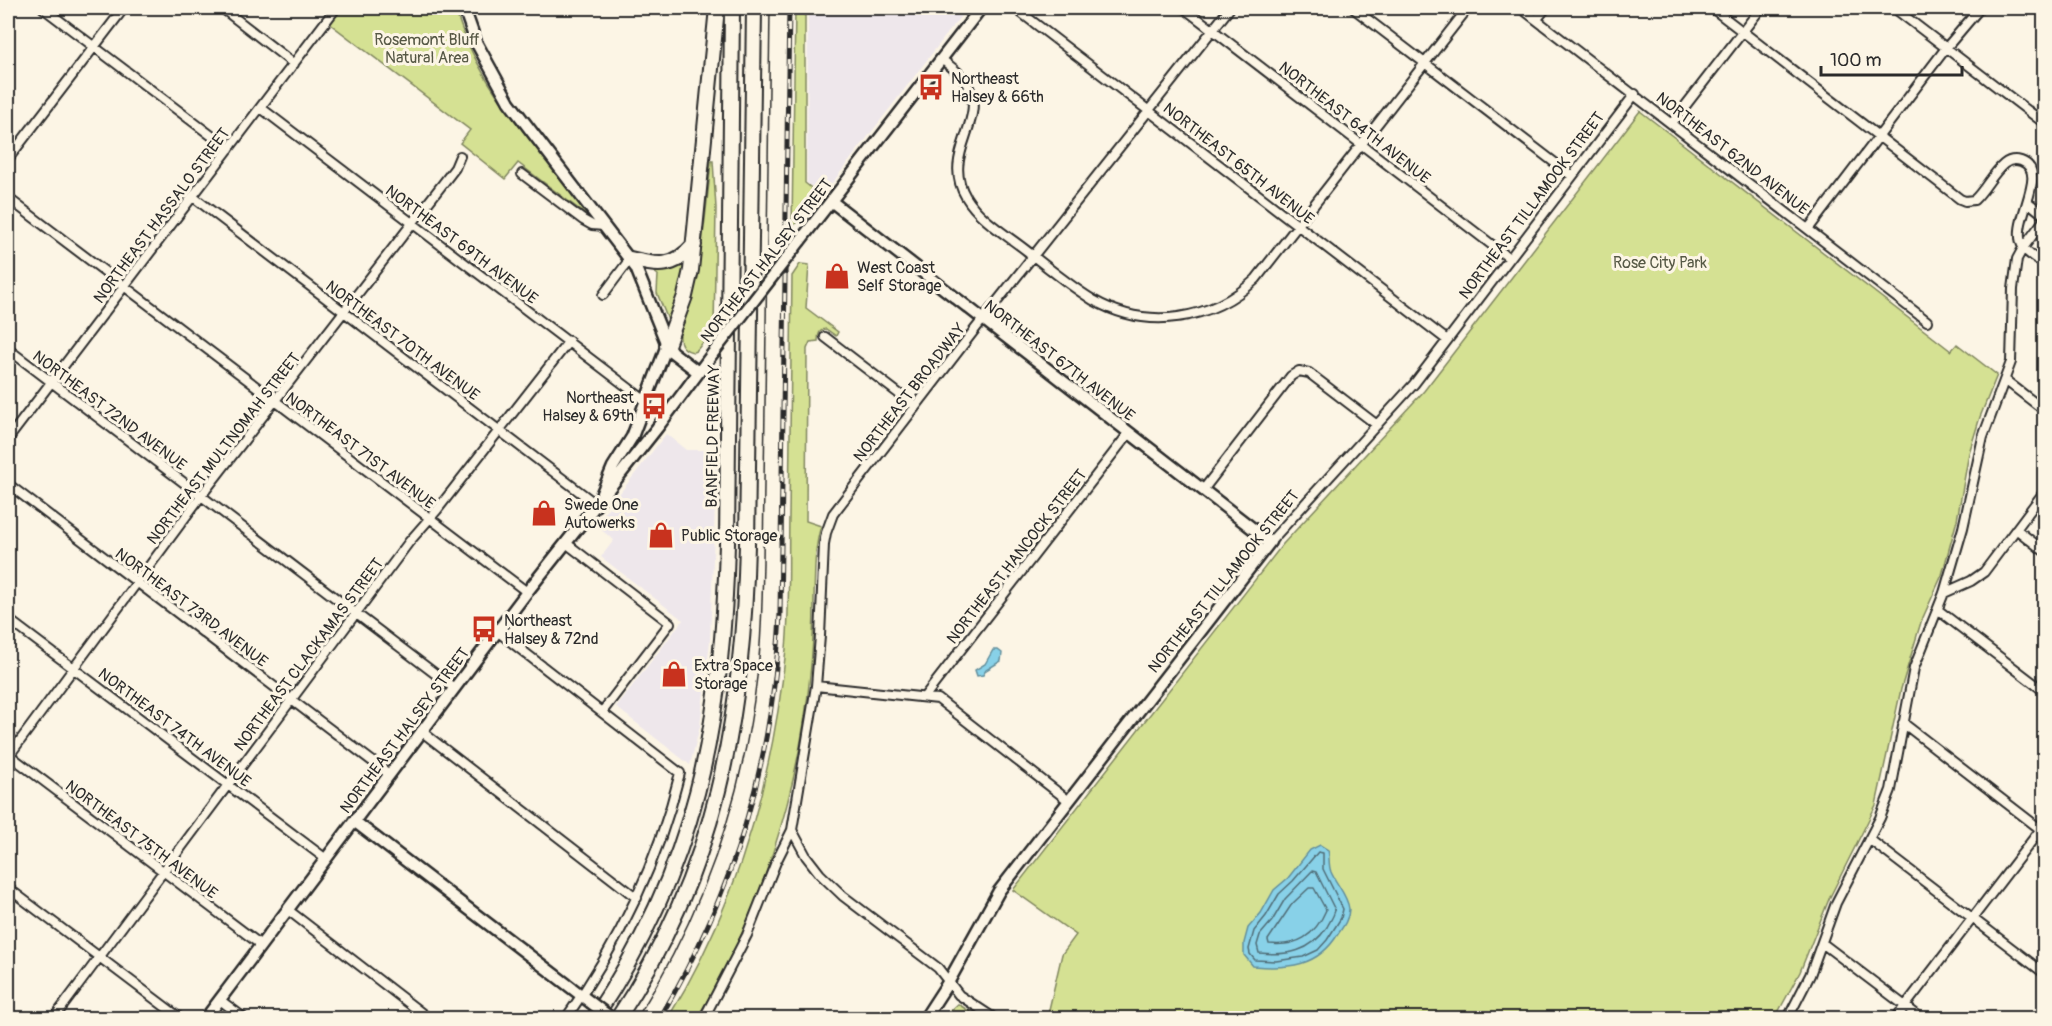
<svg xmlns="http://www.w3.org/2000/svg" width="2052" height="1026" viewBox="0 0 2052 1026" font-family="Pangolin,sans-serif">
	<style>
		.built { fill: #eee7eb }
		.green { fill: #d5e193; stroke: #80865f; stroke-width: 1.5 }
		.water { fill: #88d1e8; stroke: #638f9c; stroke-width: 1.5 }
		.lines { fill: none; stroke-linecap: round; stroke-linejoin: round }
		.shore { stroke: #506d77; stroke-width: 1.5 }
		.street-casing { stroke: #2b2b2b; stroke-width: 12 }
		.secondary-casing { stroke: #2b2b2b; stroke-width: 15 }
		.highway-casing { stroke: #2b2b2b; stroke-width: 18 }
		.street { stroke: #fcf5e5; stroke-width: 8 }
		.secondary { stroke: #fcf5e5; stroke-width: 10 }
		.highway { stroke: #fcf5e5; stroke-width: 14 }
		.tram { stroke: #2b2b2b; stroke-width: 1.5 }
		.rail-casing { stroke: #2b2b2b; stroke-width: 5 }
		.rail { stroke: #fcf5e5; stroke-width: 3; stroke-dasharray: 9; stroke-linecap: butt }
		.secondary-bridge-casing { stroke: #2b2b2b; stroke-width: 15; stroke-linecap: butt }
		.secondary-bridge { stroke: #fcf5e5; stroke-width: 10 }
		.labels { text-anchor: middle; stroke-width: 6; stroke-linejoin: round; paint-order: stroke }
		.park-label { font-size: 16px; fill: #565845; stroke: #fcf5e5 }
		.poi-label { font-size: 16px; fill: #2b2b2b; stroke: #fcf5e5; text-anchor: start }
		.street-label { font-size: 16px; fill: #2b2b2b; stroke: #fcf5e5 }
	</style>
	<rect width="100%" height="100%" fill="#fcf5e5"/>
	<filter id="ink" filterUnits="userSpaceOnUse"><feTurbulence type="fractalNoise" baseFrequency=".0167" numOctaves="2"/><feDisplacementMap in="SourceGraphic" scale="12" xChannelSelector="R" yChannelSelector="G"/><feConvolveMatrix kernelMatrix="1 2 1 2 8 2 1 2 1" color-interpolation-filters="sRGB"/></filter>
	<g filter="url(#ink)">
		<path class="built" d="M808,8H967L823,195L807,183Z
			M666,434L686,450H717L710,641L700,726L690,765L616,707L683,620L601,557L614,540L595,525Z"/>
		<path class="green" d="M341,8H455C478,89 540,149 589,214L588,216L518,163L505,179L460,143L470,130L329,23Z
			M795,8H805V183L819,194L792,228Z
			M1640,111L1951,351L1957,344L1997,375L1980,417L1969,453L1957,520L1942,575L1921,622L1901,689L1876,805L1829,899L1800,972L1775,1018H1047L1062,954L1076,935L1013,890L1283,544L1424,391Z
			M711,161H713L716,208L714,329L696,351L693,352C683,350 679,344 680,334C701,275 705,223 711,161Z
			M687,261L680,293L670,320H668L657,293L658,275L650,269H672Z
			M800,264L809,265L806,308L838,332L836,336L826,329C819,330 818,335 818,341L810,342L807,349L806,521L821,526C814,549 815,573 814,598C814,624 813,649 810,675C799,792 759,919 697,1018H668C737,906 773,779 786,649C790,606 788,560 789,517C790,436 791,356 792,276Z
			M958,1004L980,1018H943Z"/>
		<path class="water" d="M993,650H998L1002,653L1001,661L986,670L983,675L977,676L975,670L985,664Z
			M1320,845L1328,850C1330,857 1328,864 1331,872C1336,884 1348,896 1349,909C1349,919 1343,927 1338,934C1318,967 1288,969 1253,966L1244,955V943L1248,928L1261,913L1274,890L1288,878L1310,850Z"/>
		<g class="lines">
			<path class="shore" d="M1318,852L1323,853V869L1343,909L1341,918L1327,940L1318,950L1303,957L1276,961L1255,960L1250,954L1249,949L1254,931L1266,916L1279,894L1293,881Z
				M1312,871L1316,872L1335,910C1334,916 1330,921 1327,927C1311,952 1287,956 1259,953L1257,945L1260,935L1272,921L1285,899Z
				M1309,888H1314L1326,910C1315,936 1297,947 1269,944L1268,940L1292,904Z"/>
			<g class="street-casing">
				<path id="street" d="M43,8L229,149
					M222,8L294,64
					M1015,8L1447,340
					M1184,8L1509,258
					M1353,8L1572,176
					M1521,8L1927,321
					M1712,8L1960,199L1965,201L1974,200C1985,190 1992,174 2004,164C2009,160 2015,159 2021,161C2052,172 2008,223 2023,247C2027,254 2038,260 2044,264
					M1894,8L2044,123
					M1537,19L1546,8
					M941,59C950,66 961,73 967,84C989,120 940,154 966,197C980,220 1007,235 1027,251C1048,268 1070,286 1093,300C1147,331 1212,321 1256,279L1468,8
					M261,108L647,402
					M1672,123L1761,8
					M8,159L124,8
					M522,174L583,220L592,225L604,226
					M192,196L597,505
					M8,198L527,592
					M2028,202L2044,215
					M1809,228L1946,48L1980,8
					M603,295L630,259
					M825,337L915,406
					M8,349L454,688
					M2005,380L2044,410
					M8,439L336,8
					M8,484L389,774
					M1203,490L1291,376L1299,371L1309,373L1377,425
					M2016,529L2044,551
					M1270,542L1414,384L1635,94
					M566,543L670,623L602,712
					M1944,593L1971,581L1984,572L2044,492
					M1938,610L2044,691
					M8,619L326,859
					M497,631L680,773C658,862 619,944 566,1018
					M816,686L938,699L1069,801
					M925,696L1129,433
					M1903,723L2044,832
					M421,731L637,898
					M8,754L261,945
					M8,757L201,496L455,168L460,156
					M792,830L806,856L820,874L843,896L938,968L959,995L994,1018
					M1869,839L2044,973
					M8,888L180,1018
					M288,910L428,1018
					M1822,943L1921,1018
					M220,1000L244,1018
					M8,1015L13,1018
					M54,1018L409,542L437,510L569,341
					M704,1018L747,935L776,862L792,830L816,686L820,636L824,544L826,533L833,514L976,328L1230,8
					M1788,1018L1810,975L1836,903L1880,818L1891,790L1914,668L1944,593L1963,528L1983,437L2011,362L2013,289L2017,259L2023,248L2044,220
					M1896,1018L2044,825"/>
			</g>
			<g class="secondary-casing">
				<path id="secondary" d="M464,8L476,42L509,102L636,268L667,345L672,352L698,372
					M831,201L1270,542L999,891L949,981L925,1018
					M800,241L981,8
					M602,493L613,467L632,437L667,345
					M354,821L590,1002
					M206,1018L527,592L657,428L713,353"/>
			</g>
			<g class="highway-casing">
				<path id="highway" d="M630,259C658,266 673,269 694,245
					M667,345L685,296L691,270L717,8
					M594,1018C696,867 723,724 727,544L732,8
					M618,1018C716,871 743,719 747,545L754,8"/>
			</g>
			<use href="#street" class="street"/>
			<use href="#secondary" class="secondary"/>
			<use href="#highway" class="highway"/>
			<path class="tram" d="M637,1018C702,914 743,799 757,677C762,639 762,601 763,563L770,8"/>
			<g class="rail-casing">
				<path id="rail" d="M660,1018C735,890 773,763 780,614L789,8"/>
			</g>
			<use href="#rail" class="rail"/>
			<g class="secondary-bridge-casing">
				<path id="secondary-bridge" d="M713,353L800,241
					M590,1002L611,1018"/>
			</g>
			<use href="#secondary-bridge" class="secondary-bridge"/>
		</g>
	</g>
	<defs>
		<g id="bus-bare" transform="scale(2.07)"><path d="M-5-6H5V4H4V6H2V4H-2V6H-4V4H-5ZM-3.5-4V0h7V-4ZM-3.5 1.2v1.5H-2V1.2ZM2 1.2v1.5H3.5V1.2Z" fill="#c8321e" stroke="#fcf5e5" stroke-width="2.5" paint-order="stroke"/></g>
		<g id="shop-bare" transform="scale(2.07)"><path d="M-5-2.5h2.3a2.7 3.5 0 0 1 5.4 0H5L5.5 6h-11ZM-1.5-2.5h3a1.5 2.3 0 0 0-3 0Z" fill="#c8321e" stroke="#fcf5e5" stroke-width="2.5" paint-order="stroke"/></g>
	</defs>
	<g fill-rule="evenodd">
		<use href="#bus-bare" x="931" y="87"/>
		<use href="#shop-bare" x="837" y="276"/>
		<use href="#bus-bare" x="654" y="406"/>
		<use href="#shop-bare" x="544" y="513"/>
		<use href="#shop-bare" x="661" y="535"/>
		<use href="#bus-bare" x="484" y="629"/>
		<use href="#shop-bare" x="674" y="674"/>
	</g>
	<g class="labels">
		<g class="park-label">
			<text x="427" y="45">Rosemont Bluff<tspan x="427" dy="18">Natural Area</tspan></text>
			<text x="1660" y="268">Rose City Park</text>
		</g>
		<g class="poi-label">
			<text x="951" y="84">Northeast<tspan x="951" dy="18">Halsey &amp; 66th</tspan></text>
			<text x="857" y="273">West Coast<tspan x="857" dy="18">Self Storage</tspan></text>
			<text x="634" y="403" text-anchor="end">Northeast<tspan x="634" dy="18">Halsey &amp; 69th</tspan></text>
			<text x="564" y="510">Swede One<tspan x="564" dy="18">Autowerks</tspan></text>
			<text x="681" y="541">Public Storage</text>
			<text x="504" y="626">Northeast<tspan x="504" dy="18">Halsey &amp; 72nd</tspan></text>
			<text x="694" y="671">Extra Space<tspan x="694" dy="18">Storage</tspan></text>
		</g>
		<g class="street-label">
			<text transform="translate(1355 122) rotate(38)" y="6">NORTHEAST 64TH AVENUE</text>
			<text transform="translate(1733 153) rotate(38)" y="6">NORTHEAST 62ND AVENUE</text>
			<text transform="translate(1239 163) rotate(38)" y="6">NORTHEAST 65TH AVENUE</text>
			<text transform="translate(1531 205) rotate(-53)" y="6">NORTHEAST TILLAMOOK STREET</text>
			<text transform="translate(161 215) rotate(-53)" y="6">NORTHEAST HASSALO STREET</text>
			<text transform="translate(462 244) rotate(37)" y="6">NORTHEAST 69TH AVENUE</text>
			<text transform="translate(766 260) rotate(-52)" y="6">NORTHEAST HALSEY STREET</text>
			<text transform="translate(403 340) rotate(37)" y="6">NORTHEAST 70TH AVENUE</text>
			<text transform="translate(1060 360) rotate(38)" y="6">NORTHEAST 67TH AVENUE</text>
			<text transform="translate(909 392) rotate(-52)" y="6">NORTHEAST BROADWAY</text>
			<text transform="translate(110 410) rotate(37)" y="6">NORTHEAST 72ND AVENUE</text>
			<text transform="translate(712 436) rotate(-89)" y="6">BANFIELD FREEWAY</text>
			<text transform="translate(223 448) rotate(-52)" y="6">NORTHEAST MULTNOMAH STREET</text>
			<text transform="translate(361 450) rotate(37)" y="6">NORTHEAST 71ST AVENUE</text>
			<text transform="translate(1016 556) rotate(-52)" y="6">NORTHEAST HANCOCK STREET</text>
			<text transform="translate(1223 581) rotate(-51)" y="6">NORTHEAST TILLAMOOK STREET</text>
			<text transform="translate(192 607) rotate(37)" y="6">NORTHEAST 73RD AVENUE</text>
			<text transform="translate(308 654) rotate(-53)" y="6">NORTHEAST CLACKAMAS STREET</text>
			<text transform="translate(175 727) rotate(37)" y="6">NORTHEAST 74TH AVENUE</text>
			<text transform="translate(404 730) rotate(-53)" y="6">NORTHEAST HALSEY STREET</text>
			<text transform="translate(142 839) rotate(37)" y="6">NORTHEAST 75TH AVENUE</text>
		</g>
	</g>
	<rect width="2052" height="1026" fill="none" stroke="#fcf5e5" stroke-width="30"/>
	<rect x="15" y="15" width="2022" height="996" fill="none" stroke="#2b2b2b" stroke-width="2" filter="url(#ink)"/>
	<path d="M1821 66v9h141v-9" fill="none" stroke="#2b2b2b" stroke-width="3"/>
	<text x="1830" y="66" font-size="18" fill="#2b2b2b" stroke="#fcf5e5" stroke-width="4.5" paint-order="stroke">100 m</text>
</svg>
